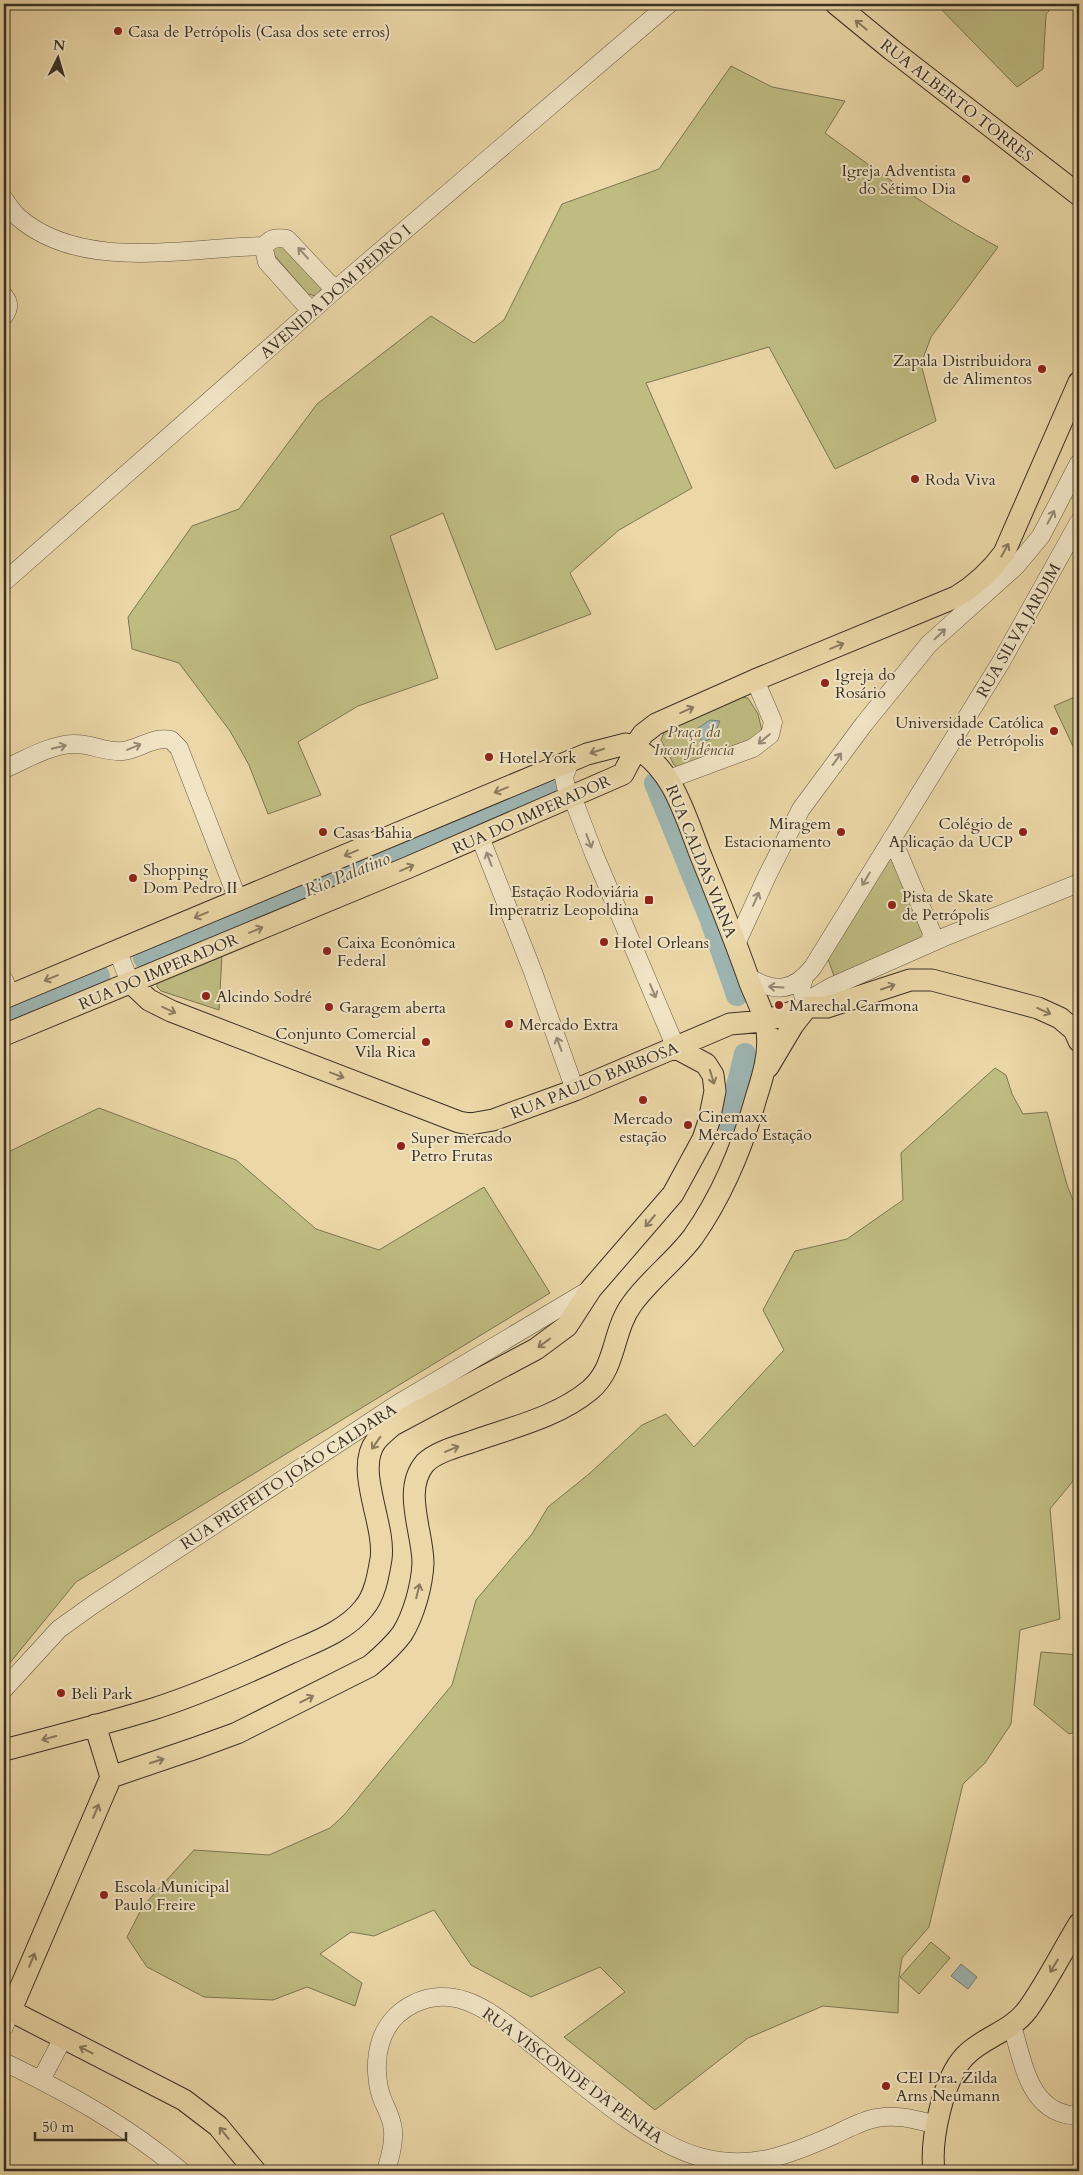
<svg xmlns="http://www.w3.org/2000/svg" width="1083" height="2175" viewBox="0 0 1083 2175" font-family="Cardo,serif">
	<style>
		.green { fill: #bfbc82; stroke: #7c7654 }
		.water { fill: #9eb6b4; stroke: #76807b }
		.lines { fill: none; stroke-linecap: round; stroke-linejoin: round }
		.river { stroke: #9eb6b4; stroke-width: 22 }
		.minor-casing { stroke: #665a46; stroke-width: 19 }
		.major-casing { stroke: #3a3026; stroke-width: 23 }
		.minor { stroke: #f2e5c6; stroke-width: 18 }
		.major { stroke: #ebd7a7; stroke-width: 21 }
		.oneway { stroke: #8a7b60 }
		.oneway2 { stroke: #968a76 }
		.poi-dot { fill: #8f2418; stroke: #f2e5c6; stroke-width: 2 }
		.labels { text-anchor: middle; stroke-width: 4; stroke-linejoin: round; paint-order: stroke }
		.poi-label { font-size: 16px; fill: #3a3026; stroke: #f2e5c6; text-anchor: start }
		.street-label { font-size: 16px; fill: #3a3026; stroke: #f2e5c6 }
		.park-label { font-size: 16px; font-style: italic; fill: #554c38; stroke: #f2e5c6 }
		.water-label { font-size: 18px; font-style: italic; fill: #4e4b42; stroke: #f2e5c6 }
	</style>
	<rect width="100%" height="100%" fill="#ebd7a7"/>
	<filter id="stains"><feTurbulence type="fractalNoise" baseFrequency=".004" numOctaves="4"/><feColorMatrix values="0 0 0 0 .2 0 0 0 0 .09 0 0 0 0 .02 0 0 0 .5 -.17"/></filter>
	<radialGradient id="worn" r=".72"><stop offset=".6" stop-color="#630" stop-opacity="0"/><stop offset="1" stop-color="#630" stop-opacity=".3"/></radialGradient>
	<path class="green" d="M936,4H1056L1046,14L1043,69L1017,87Z
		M731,66L772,87L845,101L825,133C881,174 937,215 998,247L931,337L921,364L936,421L835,469L769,347L646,383L692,488L619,530L570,573L591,614L496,650L443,513L390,536L438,678L358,706L298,742L321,795L268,814L249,765L230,731L179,663L132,649L128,617L192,526L239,509L317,404L431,316L474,343L504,320L562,204L659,169Z
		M280,242L322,288L316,296L308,294L274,255L273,250Z
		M1077,696L1079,701L1078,757L1054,706Z
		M738,697L748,698L758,714L762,731L757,737L682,770L674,765L661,740L665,730Z
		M892,847L928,935L834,976L827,956Z
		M222,955L219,1010L161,991L157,987V983Z
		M995,1068L1006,1075L1012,1094L1023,1114L1047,1112L1067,1185L1079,1215V1465L1073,1481L1050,1509L1060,1619L1020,1630L1011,1724L985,1763L963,1784L929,1927L902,1958L899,1977L898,2013L823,2006L748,2038L655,2110L564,2037L625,1992L600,1967L531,1997L471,1965L434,1910L374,1936L351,1932L320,1954L362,1983L355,2006L307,1987L273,2000L204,1997L147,1967L127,1937L143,1906L194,1850L269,1855L330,1828L344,1815L452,1685L476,1600L532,1534L548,1507L589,1474L642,1425L666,1414L694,1447L784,1350L763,1310L795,1251L847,1239L903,1200L901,1153Z
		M99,1108L236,1160L316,1229L379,1250L484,1187L550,1293L76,1582L4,1670V1154Z
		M1041,1652L1079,1655V1731L1069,1734L1034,1705Z
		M931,1942L950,1958L919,1994L900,1977Z"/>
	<path class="water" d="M710,720L720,721L713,738L702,742L698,733V728Z
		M961,1964L977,1977L968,1989L951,1976Z"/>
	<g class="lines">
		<path class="river" d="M655,783L710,918L737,995
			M144,958L550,790
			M4,1016L99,976
			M728,1123L745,1054"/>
		<g class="minor-casing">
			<path id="minor" d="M4,199C8,205 13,212 18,217C82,273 188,247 265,246
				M4,296C10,303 9,309 4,316
				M311,311L267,262L264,249C268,238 277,237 287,239L335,290
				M4,582L335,290L669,4
				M570,761L564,777L566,787L572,796L594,854L676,1048
				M4,769C25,760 49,745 73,744C91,743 106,753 123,751C140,749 153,736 171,740L179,748L238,900
				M669,779L753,748L770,735L773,722L755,680
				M480,837L533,972L575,1090
				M892,838L932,933L930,943
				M736,944L767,876L801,809L864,724L929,644L1016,566L1041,536L1079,463
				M117,950L130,982
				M748,977C775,993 793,992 813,967L1001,662L1079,522
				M804,978L801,988L807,1007L817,995L831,987L942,938L1079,883
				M4,980L10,995
				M4,1689L59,1629L94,1604L396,1405L591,1289
				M1012,2026C1024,2064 1029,2115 1079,2116
				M4,2027L13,2005
				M4,2062C66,2092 128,2126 181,2171
				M41,2080L63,2038
				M386,2171C390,2157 394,2144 393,2130C392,2119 387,2110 383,2101C376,2084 375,2061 380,2044C390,2007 431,1988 466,2001C489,2009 509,2026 528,2041C574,2077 644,2142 700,2157C750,2171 789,2155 834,2135C847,2129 863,2120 877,2118C898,2114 917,2120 937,2125"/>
		</g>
		<g class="major-casing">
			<path id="major" d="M836,4L892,50L1079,195
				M130,982L149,1000L171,1011L459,1122L470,1124L493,1120L575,1090L730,1024L765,1021L807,1007H827L910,980H932L1038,1008L1060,1018L1074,1030L1079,1041
				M4,998L587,754L626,744L634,747L633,755L623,774L409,867L4,1035
				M768,1067L793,1025L807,1007
				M95,1725L111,1777
				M4,1750C54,1737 104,1724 153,1709C200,1694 245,1674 290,1653C315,1642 346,1631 364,1608C375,1595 378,1576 381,1559C386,1524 354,1470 376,1441C381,1435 387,1430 393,1425L536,1349L567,1326L591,1289L673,1194L703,1139L709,1121L715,1091L713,1075L706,1064L676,1048
				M111,1777L196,1748L237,1733L370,1666C382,1656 393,1646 402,1634C414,1615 422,1585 423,1563C423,1532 402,1490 425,1463C436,1452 456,1447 471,1442C510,1428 558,1417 590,1390C617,1367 612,1331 632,1304C649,1280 675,1261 693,1237C723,1194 742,1148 756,1098C763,1076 770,1054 767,1031C765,1014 756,998 750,983C736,942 719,901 703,861C686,820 675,769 634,747L643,734L656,724L755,680L956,597C976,585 990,572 1004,553L1079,382
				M111,1777L13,2005L15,2013L184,2100L218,2126L255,2171
				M934,2171C930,2140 943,2079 965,2056C984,2036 1010,2033 1028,2009C1047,1982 1062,1952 1079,1924"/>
		</g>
		<use href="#minor" class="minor"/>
		<use href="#major" class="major"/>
	</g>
	<defs><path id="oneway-shaft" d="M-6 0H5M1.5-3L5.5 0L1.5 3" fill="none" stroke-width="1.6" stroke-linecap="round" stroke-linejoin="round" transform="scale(1.25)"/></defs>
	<g class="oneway">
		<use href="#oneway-shaft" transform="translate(861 25) rotate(-141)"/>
		<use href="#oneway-shaft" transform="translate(1005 550) rotate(-61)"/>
		<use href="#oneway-shaft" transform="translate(837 646) rotate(-22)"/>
		<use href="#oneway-shaft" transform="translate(687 710) rotate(-24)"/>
		<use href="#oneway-shaft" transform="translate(597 751) rotate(162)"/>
		<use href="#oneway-shaft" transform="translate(501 790) rotate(158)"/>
		<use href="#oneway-shaft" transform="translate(351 853) rotate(157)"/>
		<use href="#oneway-shaft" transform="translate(407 868) rotate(-23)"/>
		<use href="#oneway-shaft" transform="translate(201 915) rotate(157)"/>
		<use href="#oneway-shaft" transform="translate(256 930) rotate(-23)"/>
		<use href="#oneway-shaft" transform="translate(51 978) rotate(157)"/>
		<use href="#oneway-shaft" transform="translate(888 987) rotate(-19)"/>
		<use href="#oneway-shaft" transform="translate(169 1010) rotate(24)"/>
		<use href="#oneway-shaft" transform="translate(1044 1011) rotate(24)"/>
		<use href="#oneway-shaft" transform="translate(337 1075) rotate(21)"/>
		<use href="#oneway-shaft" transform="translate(712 1077) rotate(73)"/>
		<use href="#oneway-shaft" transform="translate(650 1221) rotate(130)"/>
		<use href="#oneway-shaft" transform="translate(544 1343) rotate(144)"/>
		<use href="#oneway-shaft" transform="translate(376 1443) rotate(125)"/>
		<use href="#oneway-shaft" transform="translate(452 1449) rotate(-22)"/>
		<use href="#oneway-shaft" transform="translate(418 1591) rotate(-76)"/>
		<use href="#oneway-shaft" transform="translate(307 1699) rotate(-27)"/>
		<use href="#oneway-shaft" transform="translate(49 1738) rotate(165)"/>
		<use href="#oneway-shaft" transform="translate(157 1761) rotate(-18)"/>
		<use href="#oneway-shaft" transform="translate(96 1811) rotate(-67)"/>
		<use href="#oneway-shaft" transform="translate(32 1960) rotate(-67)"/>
		<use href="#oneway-shaft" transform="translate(1054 1966) rotate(121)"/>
		<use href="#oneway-shaft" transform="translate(86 2050) rotate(-153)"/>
		<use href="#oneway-shaft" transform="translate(224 2133) rotate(-129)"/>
	</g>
	<g class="oneway2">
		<use href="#oneway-shaft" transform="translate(303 253) rotate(-132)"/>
		<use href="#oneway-shaft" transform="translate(1051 517) rotate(-62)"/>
		<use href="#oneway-shaft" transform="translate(940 634) rotate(-44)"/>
		<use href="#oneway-shaft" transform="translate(764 739) rotate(140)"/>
		<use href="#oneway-shaft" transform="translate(59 747) rotate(-13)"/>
		<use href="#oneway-shaft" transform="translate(134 747) rotate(-23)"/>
		<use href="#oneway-shaft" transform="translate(837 759) rotate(-54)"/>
		<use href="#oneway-shaft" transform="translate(589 841) rotate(69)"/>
		<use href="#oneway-shaft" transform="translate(489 859) rotate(-111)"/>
		<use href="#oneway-shaft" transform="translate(866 879) rotate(121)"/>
		<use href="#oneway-shaft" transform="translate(756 899) rotate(-66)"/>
		<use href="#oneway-shaft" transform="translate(776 987) rotate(-177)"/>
		<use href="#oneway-shaft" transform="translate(653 991) rotate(67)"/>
		<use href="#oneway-shaft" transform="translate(559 1044) rotate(-110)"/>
	</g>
	<g class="poi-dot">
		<circle cx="118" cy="31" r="5"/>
		<circle cx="966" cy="179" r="5"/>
		<circle cx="1042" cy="369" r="5"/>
		<circle cx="915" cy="479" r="5"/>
		<circle cx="825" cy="683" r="5"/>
		<circle cx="1054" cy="731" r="5"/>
		<circle cx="489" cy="757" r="5"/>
		<circle cx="323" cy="832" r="5"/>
		<circle cx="841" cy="832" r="5"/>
		<circle cx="1023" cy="832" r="5"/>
		<circle cx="133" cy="878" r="5"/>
		<rect x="644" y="895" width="10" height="10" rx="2.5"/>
		<circle cx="892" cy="905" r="5"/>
		<circle cx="604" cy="942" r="5"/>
		<circle cx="327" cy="951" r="5"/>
		<circle cx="206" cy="996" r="5"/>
		<circle cx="779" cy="1005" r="5"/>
		<circle cx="329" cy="1007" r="5"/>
		<circle cx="509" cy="1024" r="5"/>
		<circle cx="426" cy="1042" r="5"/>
		<circle cx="643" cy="1100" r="5"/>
		<circle cx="688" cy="1125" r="5"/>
		<circle cx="401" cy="1146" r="5"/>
		<circle cx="61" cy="1693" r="5"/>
		<circle cx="104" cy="1895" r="5"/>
		<circle cx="886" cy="2086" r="5"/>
	</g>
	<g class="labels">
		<g class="poi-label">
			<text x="128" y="37">Casa de Petrópolis (Casa dos sete erros)</text>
			<text x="956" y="176" text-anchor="end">Igreja Adventista<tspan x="956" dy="18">do Sétimo Dia</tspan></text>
			<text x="1032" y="366" text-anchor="end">Zapala Distribuidora<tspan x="1032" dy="18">de Alimentos</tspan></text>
			<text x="925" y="485">Roda Viva</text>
			<text x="835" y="680">Igreja do<tspan x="835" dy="18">Rosário</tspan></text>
			<text x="1044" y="728" text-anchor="end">Universidade Católica<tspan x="1044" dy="18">de Petrópolis</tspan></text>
			<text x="499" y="763">Hotel York</text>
			<text x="831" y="829" text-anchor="end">Miragem<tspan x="831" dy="18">Estacionamento</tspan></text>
			<text x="1013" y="829" text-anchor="end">Colégio de<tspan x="1013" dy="18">Aplicação da UCP</tspan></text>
			<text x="333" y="838">Casas Bahia</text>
			<text x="143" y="875">Shopping<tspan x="143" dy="18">Dom Pedro II</tspan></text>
			<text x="639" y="897" text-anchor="end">Estação Rodoviária<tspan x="639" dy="18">Imperatriz Leopoldina</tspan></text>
			<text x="902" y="902">Pista de Skate<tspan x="902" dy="18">de Petrópolis</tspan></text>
			<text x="337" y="948">Caixa Econômica<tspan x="337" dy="18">Federal</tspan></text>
			<text x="614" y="948">Hotel Orleans</text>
			<text x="216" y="1002">Alcindo Sodré</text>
			<text x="789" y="1011">Marechal Carmona</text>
			<text x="339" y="1013">Garagem aberta</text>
			<text x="519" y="1030">Mercado Extra</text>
			<text x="416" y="1039" text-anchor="end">Conjunto Comercial<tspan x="416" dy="18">Vila Rica</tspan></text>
			<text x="698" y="1122">Cinemaxx<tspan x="698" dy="18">Mercado Estação</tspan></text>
			<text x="643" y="1124" text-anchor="middle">Mercado<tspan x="643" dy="18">estação</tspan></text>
			<text x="411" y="1143">Super mercado<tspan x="411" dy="18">Petro Frutas</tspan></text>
			<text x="71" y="1699">Beli Park</text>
			<text x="114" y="1892">Escola Municipal<tspan x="114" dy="18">Paulo Freire</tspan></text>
			<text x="896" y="2083">CEI Dra. Zilda<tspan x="896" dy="18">Arns Neumann</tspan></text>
		</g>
		<g class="street-label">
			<text transform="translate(957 100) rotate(38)" y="6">RUA ALBERTO TORRES</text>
			<text transform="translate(335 291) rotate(-41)" y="6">AVENIDA DOM PEDRO I</text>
			<text transform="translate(1018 630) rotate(-60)" y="6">RUA SILVA JARDIM</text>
			<text transform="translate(531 814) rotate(-24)" y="6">RUA DO IMPERADOR</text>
			<text transform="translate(702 861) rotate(68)" y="6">RUA CALDAS VIANA</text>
			<text transform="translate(158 971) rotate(-23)" y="6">RUA DO IMPERADOR</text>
			<text transform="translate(594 1080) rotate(-22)" y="6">RUA PAULO BARBOSA</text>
			<text transform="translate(288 1476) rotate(-33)" y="6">RUA PREFEITO JOÃO CALDARA</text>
			<text transform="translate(573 2075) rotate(36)" y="6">RUA VISCONDE DA PENHA</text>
		</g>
		<g class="park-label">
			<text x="694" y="737">Praça da<tspan x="694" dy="18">Inconfidência</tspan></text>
		</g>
		<g class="water-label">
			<text transform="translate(347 874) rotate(-22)" y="6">Rio Palatino</text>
		</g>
	</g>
	<rect width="1083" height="2175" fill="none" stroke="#ebd7a7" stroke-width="20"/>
	<rect x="5" y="5" width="1073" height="2165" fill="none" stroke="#3a3026" stroke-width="2.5"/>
	<rect x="10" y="10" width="1063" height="2155" fill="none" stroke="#3a3026"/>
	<g transform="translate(58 58) rotate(5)" stroke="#f2e5c6" stroke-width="4" paint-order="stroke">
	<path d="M0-4L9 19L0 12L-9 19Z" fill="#3a3026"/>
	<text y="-8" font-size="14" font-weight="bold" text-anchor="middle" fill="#3a3026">N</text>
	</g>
	<path d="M35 2132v8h91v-8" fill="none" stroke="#3a3026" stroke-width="2.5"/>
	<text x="42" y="2132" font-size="15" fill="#3a3026" stroke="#f2e5c6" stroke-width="4" paint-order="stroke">50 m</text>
	<rect width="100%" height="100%" filter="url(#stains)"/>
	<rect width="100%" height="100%" fill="url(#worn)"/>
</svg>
